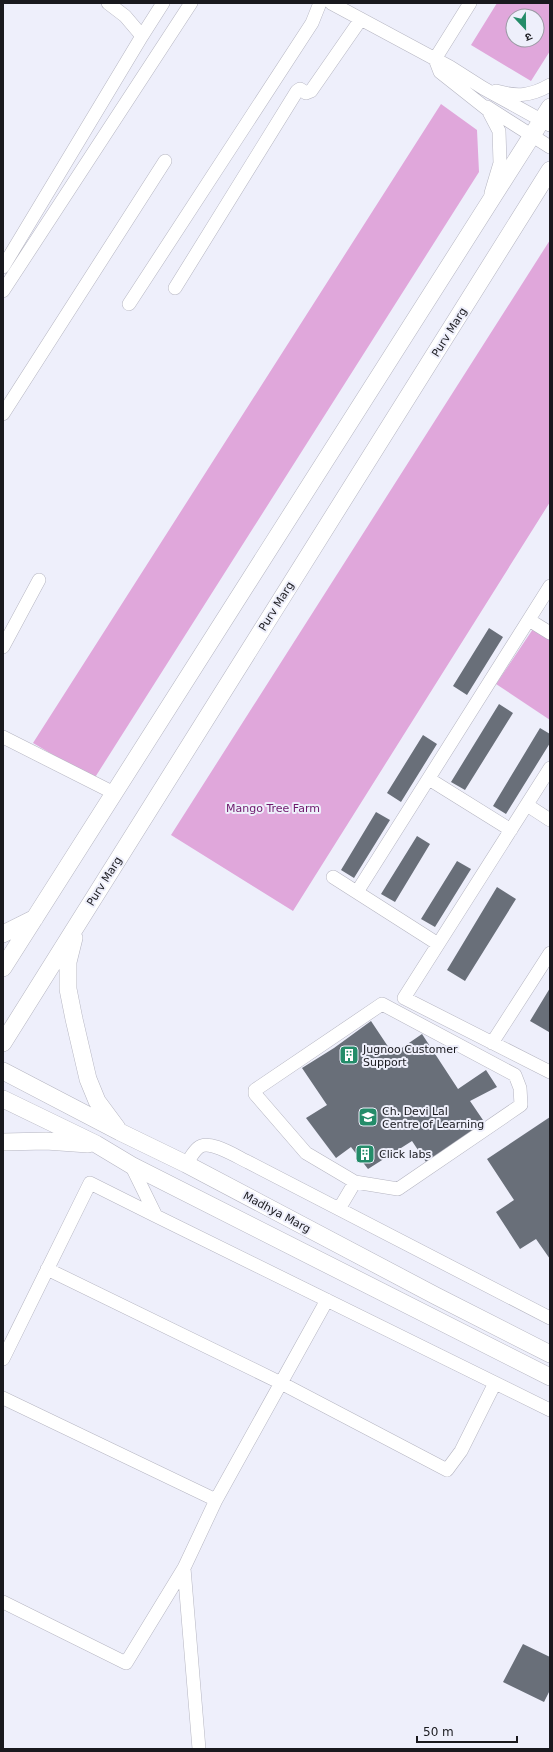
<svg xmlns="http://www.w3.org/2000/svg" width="553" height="1752" viewBox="0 0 553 1752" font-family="'DejaVu Sans','Noto Sans Devanagari',sans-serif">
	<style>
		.green { fill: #e0a7db; fill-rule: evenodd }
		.building { fill: #696f79 }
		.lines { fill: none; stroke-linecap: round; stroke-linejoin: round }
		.minor-casing { stroke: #b5b5c1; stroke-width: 14 }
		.major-casing { stroke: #b5b5c1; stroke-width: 18 }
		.minor { stroke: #fff; stroke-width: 13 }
		.major { stroke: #fff; stroke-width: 17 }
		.labels { text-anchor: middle; stroke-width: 4; stroke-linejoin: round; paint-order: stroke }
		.street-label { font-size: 11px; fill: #19191e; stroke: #eeeffb }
		.park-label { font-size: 11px; fill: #6e196c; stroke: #eeeffb }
		.poi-label { font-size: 11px; fill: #19191e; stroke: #eeeffb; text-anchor: start }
	</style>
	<rect width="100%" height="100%" fill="#eeeffb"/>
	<path class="green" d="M497,3H550V51L531,81L471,45ZM513,16H537V40H513Z
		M441,104L477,130L479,172L94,779L33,743Z
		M550,240V502L293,911L171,835Z
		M533,629L550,640V720L496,684Z"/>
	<path class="building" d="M489,628L503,637L467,695L453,686Z
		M499,704L513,713L465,790L451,782Z
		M540,728L550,734V743L506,814L493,806Z
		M423,735L437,744L401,802L387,793Z
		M376,812L390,820L354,878L341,870Z
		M417,836L430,844L395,902L381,894Z
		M457,861L471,869L435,927L421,919Z
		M497,887L516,899L465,981L447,970Z
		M550,988V1030L549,1032L530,1021Z
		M371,1021L393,1054L422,1034L458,1089L486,1070L497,1087L470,1101L485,1123L426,1162L412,1141L368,1169L351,1147L336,1158L306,1118L327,1105L302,1068L334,1048Z
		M550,1117V1259L536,1239L520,1249L496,1212L514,1200L487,1159Z
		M523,1644L550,1657V1690L544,1702L503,1682Z"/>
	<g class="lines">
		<g class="minor-casing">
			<path id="minor" d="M331,3L450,67L483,88L550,125
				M142,36L163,3
				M435,59L440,72L488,110L499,131L500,163L491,193
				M435,59L470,3
				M496,91C517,97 531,96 550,85
				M487,107L550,147
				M3,267L142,36L125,16L108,3
				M175,288L297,91L300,89L306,93L311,91L361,19
				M3,291L191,3
				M129,304L312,23L320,3
				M3,414L165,161
				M529,620L550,633
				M3,647L39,580
				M3,737L114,793
				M550,768L404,998L550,1072
				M429,779L511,830
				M527,805L550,820
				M333,877L438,944
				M357,892L550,586
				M492,1043L550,953
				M186,1164C190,1159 193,1152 198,1148C208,1138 237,1157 248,1162L550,1318
				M131,1165L156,1216L550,1410
				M339,1209L355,1182L306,1153L255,1094V1090L382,1004L515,1075L520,1088L521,1105L398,1189L355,1182
				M47,1269L281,1383L447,1470L461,1451L495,1383
				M3,1359L90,1183L156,1216
				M3,1398L216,1500
				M184,1568L199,1749
				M3,1602L126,1663L184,1568L216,1500L327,1300"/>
		</g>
		<g class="major-casing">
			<path id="major" d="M3,934L35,918
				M74,938L68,962V989L74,1019L88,1079L97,1101L117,1128
				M3,968L550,107
				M3,1043L550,170
				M3,1071L120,1132L186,1164L436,1296L550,1354
				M3,1099L96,1144L131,1165L550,1377
				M3,1142L46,1141L88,1144"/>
		</g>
		<use href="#minor" class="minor"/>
		<use href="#major" class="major"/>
	</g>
	<defs>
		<g id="building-square" transform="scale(1)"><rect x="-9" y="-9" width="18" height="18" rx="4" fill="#248c69" stroke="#eeeffb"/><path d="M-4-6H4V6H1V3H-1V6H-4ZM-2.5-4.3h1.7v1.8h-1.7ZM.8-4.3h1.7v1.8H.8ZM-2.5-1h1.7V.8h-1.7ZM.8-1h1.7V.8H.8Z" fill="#fff"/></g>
		<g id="university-square" transform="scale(1)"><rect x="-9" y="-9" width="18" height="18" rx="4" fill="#248c69" stroke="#eeeffb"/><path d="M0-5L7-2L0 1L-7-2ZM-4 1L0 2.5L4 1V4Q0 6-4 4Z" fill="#fff"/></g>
	</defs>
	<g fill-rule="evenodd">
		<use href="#building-square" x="349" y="1055"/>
		<use href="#university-square" x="368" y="1117"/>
		<use href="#building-square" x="365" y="1154"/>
	</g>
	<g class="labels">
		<g class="street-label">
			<text transform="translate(449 332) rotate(-58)" y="4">Purv Marg</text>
			<text transform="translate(276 606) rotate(-58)" y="4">Purv Marg</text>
			<text transform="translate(104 881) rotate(-58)" y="4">Purv Marg</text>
			<text transform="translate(277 1212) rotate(28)" y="4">Madhya Marg</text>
		</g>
		<g class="park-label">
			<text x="273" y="812">Mango Tree Farm</text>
		</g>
		<g class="poi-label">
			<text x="363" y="1053">Jugnoo Customer<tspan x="363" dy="13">Support</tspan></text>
			<text x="382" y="1115">Ch. Devi Lal<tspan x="382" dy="13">Centre of Learning</tspan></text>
			<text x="379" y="1158">Click labs</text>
		</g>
	</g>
	<rect width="553" height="1752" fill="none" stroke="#19191e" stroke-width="8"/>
	<g transform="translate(525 28) rotate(158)"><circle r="19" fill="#eeeffb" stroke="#9999a3"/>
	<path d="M0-3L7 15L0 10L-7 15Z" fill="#248c69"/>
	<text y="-6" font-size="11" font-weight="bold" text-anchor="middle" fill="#19191e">उ</text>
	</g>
	<path d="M417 1736v6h100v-6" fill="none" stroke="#19191e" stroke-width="2"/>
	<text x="423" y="1736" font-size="12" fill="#19191e" stroke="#eeeffb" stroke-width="3" paint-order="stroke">50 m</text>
</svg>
